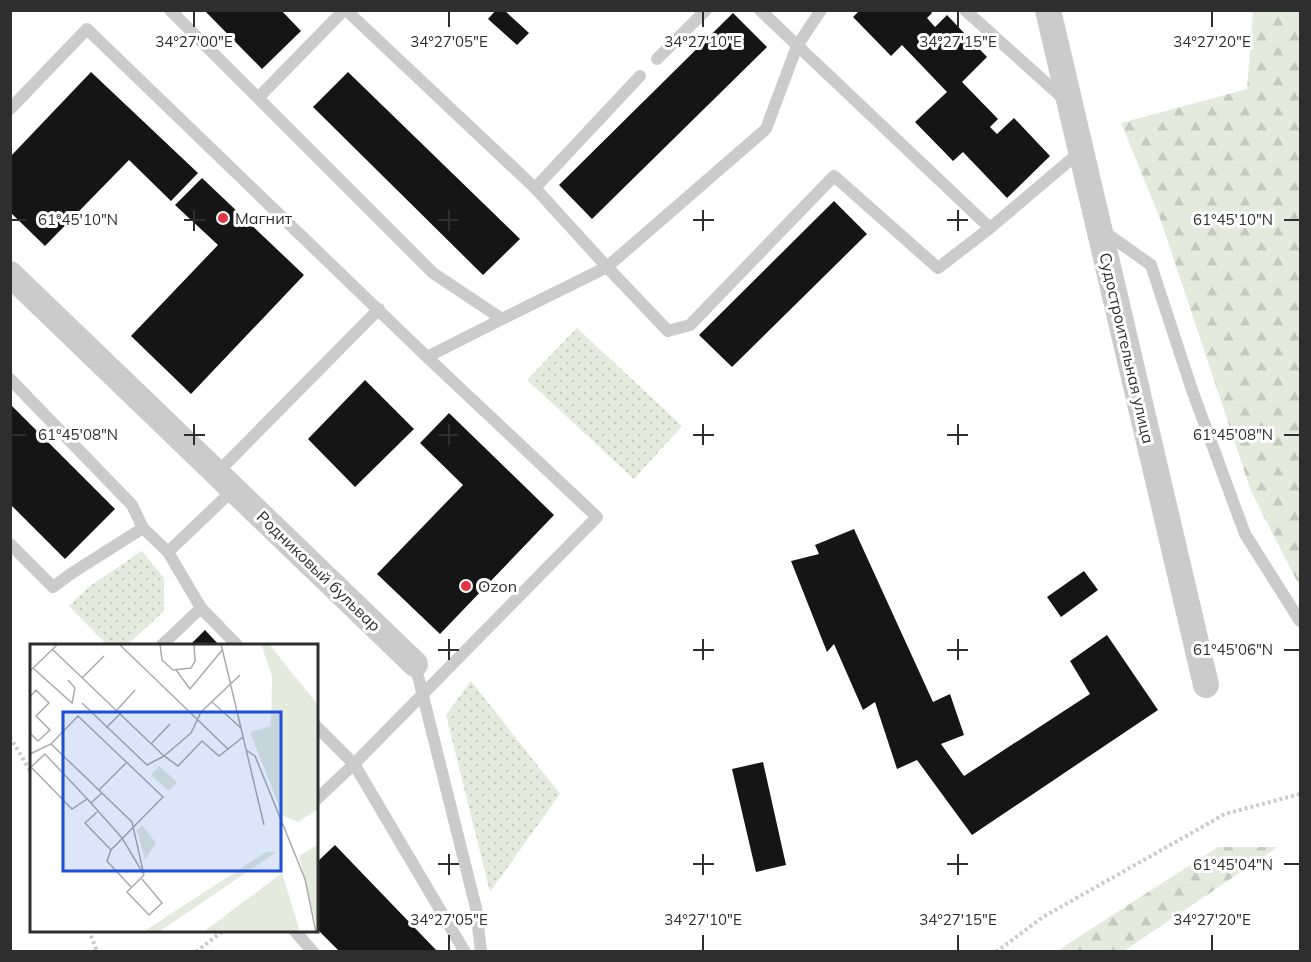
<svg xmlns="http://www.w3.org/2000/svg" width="1311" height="962" viewBox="0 0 1311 962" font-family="Mulish,sans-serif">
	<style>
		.forest { fill: url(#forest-firs) }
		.park { fill: url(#park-dots) }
		.building { fill: #151515 }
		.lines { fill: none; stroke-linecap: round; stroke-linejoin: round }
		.path { stroke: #cbcbcb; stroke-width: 4; stroke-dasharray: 3 3; stroke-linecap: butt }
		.service { stroke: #cbcbcb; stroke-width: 12 }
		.minor { stroke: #cbcbcb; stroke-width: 26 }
		.ticks { fill: none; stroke: #2e2e2e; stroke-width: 2 }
		.poi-dot { fill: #e13543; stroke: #fff; stroke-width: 2 }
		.labels { text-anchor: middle; stroke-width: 6; stroke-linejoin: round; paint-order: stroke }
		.poi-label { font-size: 16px; fill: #2e2e2e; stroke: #fff; text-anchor: start }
		.street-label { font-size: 16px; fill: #2e2e2e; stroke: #fff }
		.inset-road { fill: none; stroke: #ababab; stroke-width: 1.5 }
		.view { fill: #1d4ed8; fill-opacity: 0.15; stroke: #1d4ed8; stroke-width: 3 }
		.inset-edge { fill: none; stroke: #2e2e2e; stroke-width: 3 }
		.ticks-label { font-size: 15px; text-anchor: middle; fill: #2e2e2e; stroke: #fff; stroke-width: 6; stroke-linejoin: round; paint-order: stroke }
	</style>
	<defs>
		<pattern id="forest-firs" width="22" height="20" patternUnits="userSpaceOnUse" patternTransform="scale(1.5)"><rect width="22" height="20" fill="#e4ebdc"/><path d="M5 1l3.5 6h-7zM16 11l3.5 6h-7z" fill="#c4cabd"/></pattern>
		<pattern id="park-dots" width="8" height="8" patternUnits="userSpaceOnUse" patternTransform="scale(1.5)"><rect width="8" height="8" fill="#e4ebdc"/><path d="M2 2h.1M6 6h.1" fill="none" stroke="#c4cabd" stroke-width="1.8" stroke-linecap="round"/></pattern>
	</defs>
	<rect width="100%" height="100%" fill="#fff"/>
	<path class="forest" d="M1253,11H1300V587L1251,491L1161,221L1121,123L1247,89Z
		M1218,847H1278L1124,951H1057Z"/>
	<path class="park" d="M577,328L682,426L634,479L527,380Z
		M142,551L164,578V611L127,645H107L69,606L90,586Z
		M471,681L560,794L490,892L446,715Z"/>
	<path class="building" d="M204,10H281L301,31L262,69Z
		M496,10H504L529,33L517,45L488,19Z
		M860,10H930L932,13L927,18L935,27L947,15L987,57L962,82L998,119L990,127L997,134L1014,118L1050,156L1007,198L963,152L953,161L915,122L947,92L902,45L891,56L853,17Z
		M733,13L767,47L592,219L559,185Z
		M91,72L198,173L171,201L129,160L45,246L10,212V157Z
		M348,72L520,239L483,275L313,107Z
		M202,178L304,275L191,394L131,336L218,245L175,205Z
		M834,201L867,234L732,367L699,335Z
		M365,380L414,429L355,487L308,439Z
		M10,404L115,509L65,559L10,504Z
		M449,413L554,515L440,634L377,574L463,485L420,443Z
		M854,529L933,702L950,694L964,735L941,744L964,776L1090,694L1070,661L1107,635L1158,710L972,835L917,760L897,769L875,702L863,710L834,644L827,652L791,561L819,554L815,545Z
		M1084,571L1098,590L1061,617L1047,597Z
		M205,630L220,646H189Z
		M763,762L786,865L756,872L732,769Z
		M335,845L438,952H340L316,928V863Z"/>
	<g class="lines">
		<path class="path" d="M10,737L32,774
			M89,930L97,952
			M196,952L224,930
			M996,952L1043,917L1225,814L1300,794"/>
		<path class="service" d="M170,10L433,273L502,319L607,267L668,331L690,325L834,176L938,268L990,228
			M346,10L535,188L607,267L766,129L797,46L821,10
			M760,10L990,228L1081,151
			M965,10L1065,100
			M657,59L706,10
			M258,98L344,10
			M10,109L87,29L427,357L597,517L354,764L316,800
			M535,188L640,76
			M1103,231L1151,265L1192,390L1245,534L1300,621
			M427,357L502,319
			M10,379L132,505L143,528L168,552L234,489
			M217,473L379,309
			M10,544L53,587L72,573L143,528
			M168,552L201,608L238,646
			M161,646L201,608
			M415,664L476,908L481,952
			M316,726L354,764L465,952
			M294,930L313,952"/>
		<path class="minor" d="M1048,10L1206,685
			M10,274L415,664"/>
	</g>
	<path class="ticks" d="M194,12V27M449,12V27M703,12V27M958,12V27M1212,12V27M194,210V231M449,210V231M703,210V231M958,210V231M12,220H27M184,220H205M438,220H459M693,220H714M947,220H968M1284,220H1299M194,424V445M449,424V445M703,424V445M958,424V445M12,435H27M184,435H205M438,435H459M693,435H714M947,435H968M1284,435H1299M449,639V660M703,639V660M958,639V660M438,650H459M693,650H714M947,650H968M1284,650H1299M449,854V875M703,854V875M958,854V875M438,864H459M693,864H714M947,864H968M1284,864H1299M449,935V950M703,935V950M958,935V950M1212,935V950"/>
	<g class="poi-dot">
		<circle cx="223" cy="218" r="6"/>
		<circle cx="466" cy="586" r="6"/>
	</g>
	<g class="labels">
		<g class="poi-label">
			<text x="235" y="224">Магнит</text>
			<text x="478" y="592">Ozon</text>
		</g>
		<g class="street-label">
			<text transform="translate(1127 348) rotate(77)" y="6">Судостроительная улица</text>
			<text transform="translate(319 571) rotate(44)" y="6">Родниковый бульвар</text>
		</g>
	</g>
	<g transform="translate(30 644)">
		<rect width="288" height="288" fill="#fff"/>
		<path d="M231,0H239L288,61V165L268,178L253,172L220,88L241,82L242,32ZM288,200V287L269,212ZM236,208H246L129,288H113ZM252,229L269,284L266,288H173Z" fill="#e4ebdc"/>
		<path d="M129,122L147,138L139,147L121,131ZM112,181L126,199L115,216L107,186Z" fill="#e4ebdc"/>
		<path class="inset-road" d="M89,0L198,105L213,93M130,0L132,16L143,26L161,24L165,17L164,0M191,0L234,181M22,5L134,112L161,89L171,68L210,31M3,24L42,59L45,44L38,36M146,26L160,45L193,5M0,27L28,0M52,34L74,12M0,53L6,46L19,59L6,72L20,86L8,97L0,89M181,57L211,84M52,59L117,121L134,112L148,122L172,97L189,112L198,105M87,66L105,46M76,84L91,69M122,99L140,80M21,100L102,178L114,231M216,106L225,112L275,235L286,288M0,110L21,100L48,72L133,153L81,206L77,217L102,244M69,146L96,119M57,155L42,165L1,123L15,110L61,159L72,149M61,159L92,194L113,229M67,168L55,179L81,206M112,235L132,259L119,271L97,248L114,231"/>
		<path class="view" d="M33,68H251V227H33Z"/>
		<rect width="288" height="288" class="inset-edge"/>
	</g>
	<g class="ticks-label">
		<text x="194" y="47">34°27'00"E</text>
		<text x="449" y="47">34°27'05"E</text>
		<text x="703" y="47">34°27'10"E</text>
		<text x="958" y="47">34°27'15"E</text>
		<text x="1212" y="47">34°27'20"E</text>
		<text x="78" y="225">61°45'10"N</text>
		<text x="1233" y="225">61°45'10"N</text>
		<text x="78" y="440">61°45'08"N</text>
		<text x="1233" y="440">61°45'08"N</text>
		<text x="1233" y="655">61°45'06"N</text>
		<text x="1233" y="870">61°45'04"N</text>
		<text x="449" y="925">34°27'05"E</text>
		<text x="703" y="925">34°27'10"E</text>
		<text x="958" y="925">34°27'15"E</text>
		<text x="1212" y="925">34°27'20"E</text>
	</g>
	<rect width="1311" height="962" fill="none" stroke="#2e2e2e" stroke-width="24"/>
</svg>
